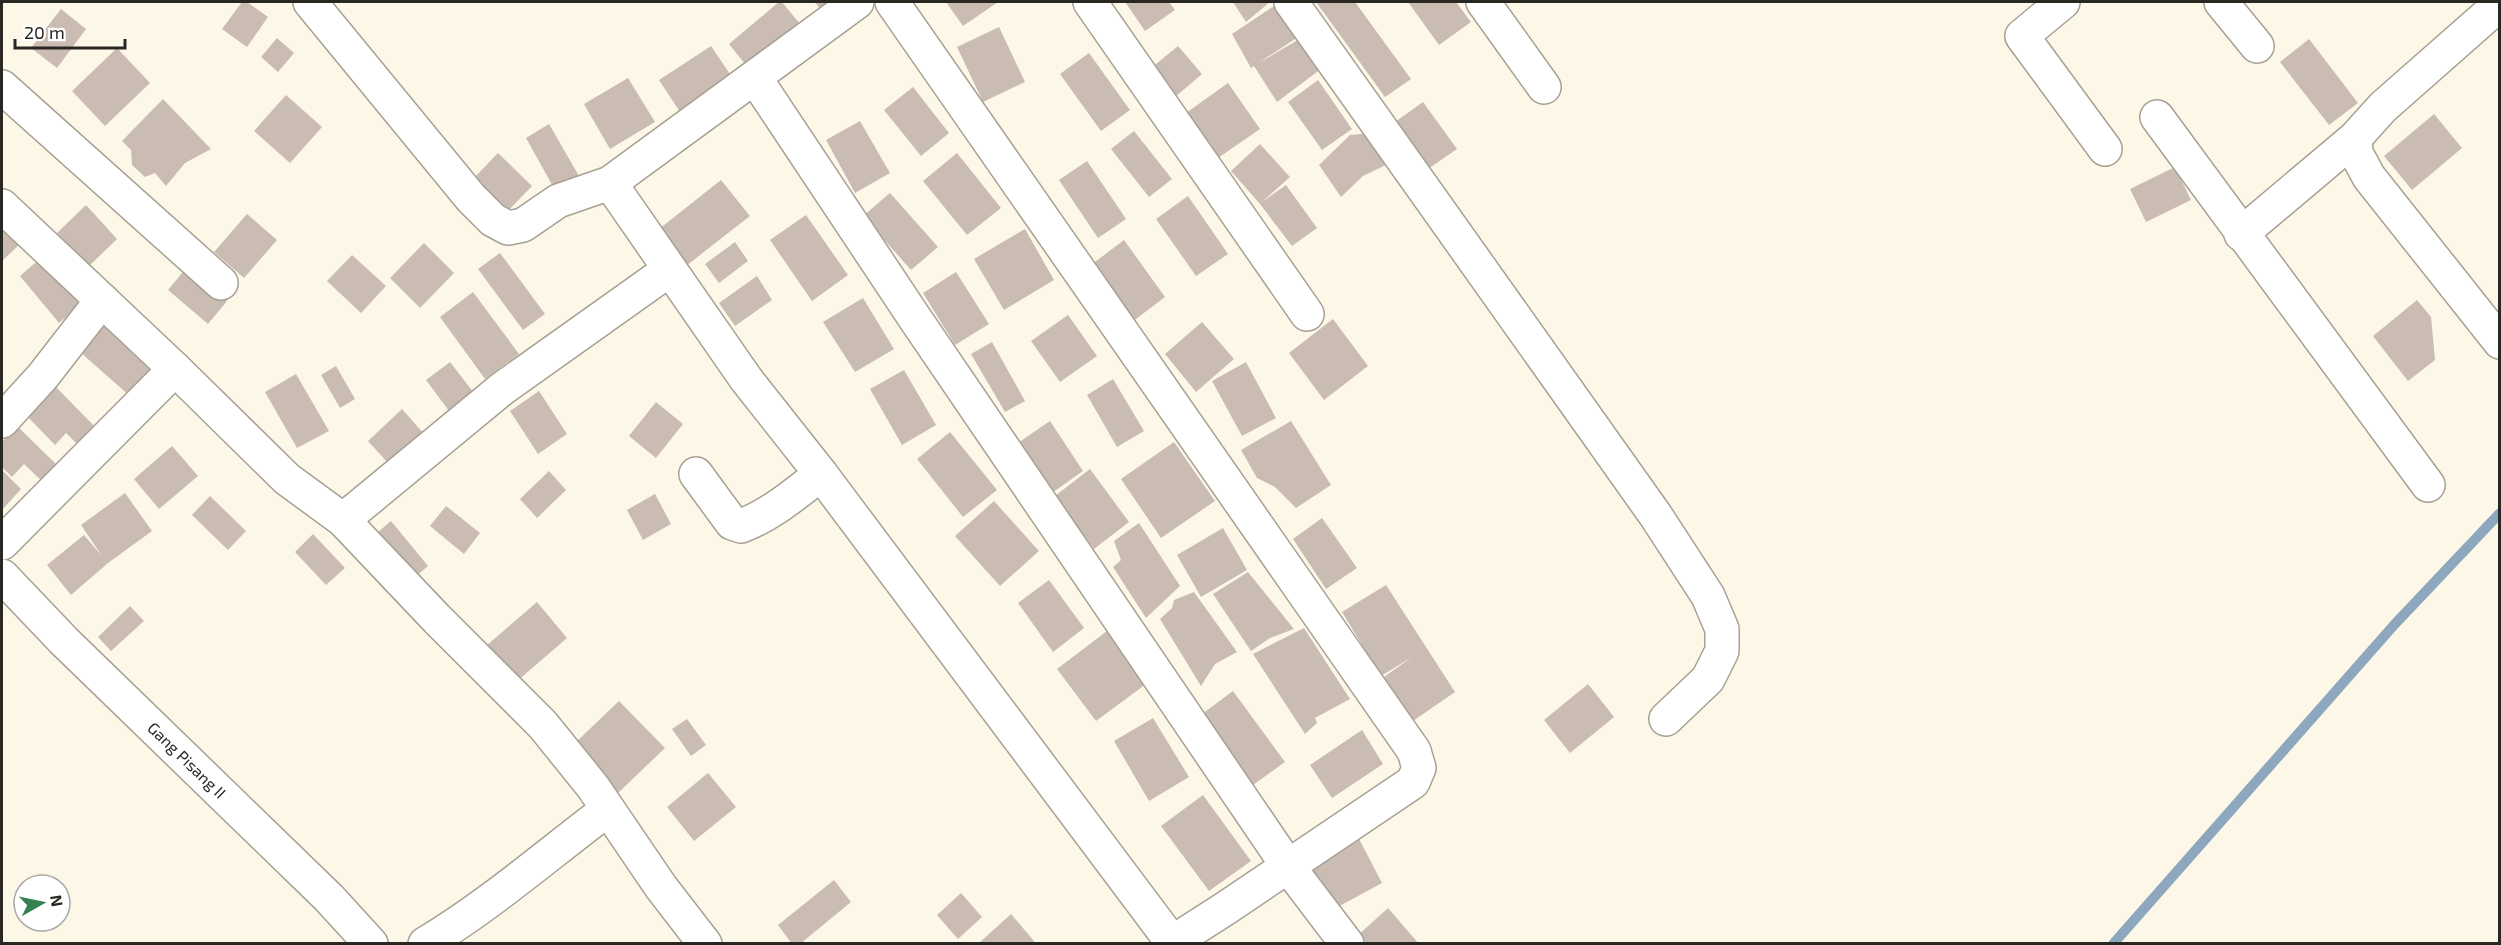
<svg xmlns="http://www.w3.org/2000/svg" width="2501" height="945" viewBox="0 0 2501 945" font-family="'Exo 2',sans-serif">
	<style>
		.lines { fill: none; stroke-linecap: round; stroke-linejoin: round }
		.stream { stroke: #8da7bf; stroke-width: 10 }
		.building { fill: #cabcb2 }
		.minor-casing { stroke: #a6a193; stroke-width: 36 }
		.minor { stroke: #fff; stroke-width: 33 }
		.labels { text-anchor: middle; stroke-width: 5; stroke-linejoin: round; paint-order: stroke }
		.street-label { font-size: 16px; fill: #292722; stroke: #fff }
	</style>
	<rect width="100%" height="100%" fill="#fdf7e8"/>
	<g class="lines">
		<path class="stream" d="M2113,944L2394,625L2500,513"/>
	</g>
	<path class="building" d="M242,2H247L268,17L247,47L222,29Z
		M779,2H782L804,29L753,74L729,44Z
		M815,2H836L822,12Z
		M946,2H998L963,26Z
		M1125,2H1169L1175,10L1145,31Z
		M1233,2H1270L1246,22Z
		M1280,2L1304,33L1257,64L1303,37L1325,66L1277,102L1254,66L1251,68L1232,34Z
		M1316,2H1355L1411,79L1385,97Z
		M1408,2H1456L1471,22L1439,45Z
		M61,9L86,29L57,68L31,48Z
		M999,27L1025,82L983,102L957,47Z
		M277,38L294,53L278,72L261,57Z
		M2309,39L2358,103L2329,125L2280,62Z
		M711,46L734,80L682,115L659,80Z
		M1178,46L1202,74L1174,98L1150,69Z
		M117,48L150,83L105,126L72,91Z
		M1089,53L1130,110L1101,131L1060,74Z
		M628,78L655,122L610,149L584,104Z
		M1318,80L1352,129L1322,150L1288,102Z
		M1228,83L1260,129L1218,158L1186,113Z
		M913,87L949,133L921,156L884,110Z
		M286,95L322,127L290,163L254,131Z
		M163,99L211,149L185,163L166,186L155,173L145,177L132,165L131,150L122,141Z
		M1423,102L1457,149L1428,169L1395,122Z
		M2434,114L2462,148L2412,190L2384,156Z
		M860,121L890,173L855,193L826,140Z
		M549,124L579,176L555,190L526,138Z
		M1134,131L1172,179L1149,197L1111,149Z
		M1372,133L1388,164L1363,176L1341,197L1319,165L1350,135Z
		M1260,144L1290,177L1262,202L1286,185L1317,228L1292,246L1260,204L1231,171Z
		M498,153L532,186L508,211L474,178Z
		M957,153L1001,208L967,235L923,181Z
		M1087,161L1126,219L1098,238L1059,180Z
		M2175,167L2191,200L2146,222L2130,189Z
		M721,180L750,216L682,269L654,233Z
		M890,193L938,247L911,270L863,216Z
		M1188,196L1228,254L1196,276L1156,219Z
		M86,205L117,239L88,267L57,233Z
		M247,214L277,240L244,278L214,252Z
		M806,215L848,275L812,301L770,240Z
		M2,221L21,243L2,261Z
		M1025,229L1054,280L1004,310L974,259Z
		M1124,240L1165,297L1132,322L1091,265Z
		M735,242L748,261L719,283L705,264Z
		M424,243L454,273L420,308L390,278Z
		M500,253L545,314L523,330L478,269Z
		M352,255L386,286L361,313L327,281Z
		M41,258L80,305L59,323L20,276Z
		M187,267L227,301L208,324L168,290Z
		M956,272L989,324L955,345L923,293Z
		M757,276L772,300L735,326L719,303Z
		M473,292L519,354L485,379L440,317Z
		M863,298L894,349L855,372L823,322Z
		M2417,300L2431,317L2435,360L2408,381L2373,336Z
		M105,315L161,367L131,397L80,352L97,333L94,326Z
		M1068,315L1097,356L1060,382L1031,341Z
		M1333,319L1368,366L1324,400L1289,353Z
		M1202,322L1234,359L1196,392L1165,354Z
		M992,342L1025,401L1005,412L971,354Z
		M450,362L477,397L452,415L426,380Z
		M1246,362L1276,418L1242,436L1212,381Z
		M336,366L355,399L340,408L321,375Z
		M904,370L936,425L902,445L870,389Z
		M296,374L329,431L297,448L265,392Z
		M1113,379L1144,431L1117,447L1087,395Z
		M54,385L100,432L82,449L66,433L55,445L25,414Z
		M539,391L567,434L538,454L510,411Z
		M656,402L683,424L656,458L629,436Z
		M402,409L432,443L398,474L368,441Z
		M1050,421L1083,471L1049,495L1015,445Z
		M1291,421L1331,485L1296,508L1275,487L1257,478L1241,450Z
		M17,426L59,467L44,483L24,464L12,477L2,467V442Z
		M950,432L997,490L963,517L917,459Z
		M1174,442L1215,501L1161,538L1121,479Z
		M172,446L198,476L159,509L134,479Z
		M1090,469L1129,522L1094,549L1055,496Z
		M2,470L21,489L2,510Z
		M549,471L566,490L537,518L520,499Z
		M125,493L152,531L108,563L71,595L47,565L84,535L102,556L81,525Z
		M655,494L671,524L643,540L627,510Z
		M210,496L246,531L228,550L192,515Z
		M994,501L1039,551L1000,586L955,536Z
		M446,506L480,533L464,554L430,526Z
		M1322,518L1357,568L1326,589L1293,539Z
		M391,521L428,566L407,584L370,539Z
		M1139,523L1180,586L1146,618L1113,567L1121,560L1114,541Z
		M1223,528L1247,570L1201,597L1177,555Z
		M313,534L345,568L326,585L295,552Z
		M1248,572L1294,629L1270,638L1251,651L1213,594Z
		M1049,580L1084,628L1053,652L1018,603Z
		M1386,585L1455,692L1413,721L1384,677L1412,657L1381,676L1342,612Z
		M1194,592L1237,652L1215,664L1201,686L1160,619L1172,608L1174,600Z
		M537,602L567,638L516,682L486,646Z
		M130,606L144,621L111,651L98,637Z
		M1304,628L1350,699L1315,718L1317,723L1305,734L1253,654Z
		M1107,631L1146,684L1096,721L1057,669Z
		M1588,684L1614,717L1570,753L1544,720Z
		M1233,691L1285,762L1253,785L1202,714Z
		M619,701L665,748L618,793L573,745Z
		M1153,718L1189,777L1149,801L1114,741Z
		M687,719L706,745L691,756L672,729Z
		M1362,730L1383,764L1332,798L1310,765Z
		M708,773L736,807L694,841L667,807Z
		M1203,795L1251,861L1209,891L1161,826Z
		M1357,835L1382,883L1334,909L1308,861Z
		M834,880L851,902L800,944H792L778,925Z
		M961,893L982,917L958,939L937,915Z
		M1388,908L1419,944H1362L1356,937Z
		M1011,914L1034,941L1032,944H978Z"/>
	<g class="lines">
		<g class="minor-casing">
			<g id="minor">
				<path d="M310,2L471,198L493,220L508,228L523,225L558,201L610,183L857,2"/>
				<path d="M892,2L1414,751L1419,768L1413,782L1226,908L1170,944"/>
				<path d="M1090,2L1307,314"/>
				<path d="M1291,2L1656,516L1708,596L1722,629V651L1708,679L1666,719"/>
				<path d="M1483,2L1544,87"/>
				<path d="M2063,2L2022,36L2105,149"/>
				<path d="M2221,2L2257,46"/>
				<path d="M755,78L914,317L1287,865L1347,944"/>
				<path d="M2,87L221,283"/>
				<path d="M2157,117L2428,485"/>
				<path d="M2355,138L2356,153L2369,177L2500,342"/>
				<path d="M610,183L746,379L821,474L1172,942"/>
				<path d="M2,206L175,369L287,479L343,520L437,619L543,725L593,787L661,887L705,944"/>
				<path d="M2241,234L2355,138L2383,107L2500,4"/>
				<path d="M2,421L43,376L102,300"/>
				<path d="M696,474L732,523L741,526C771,515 796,493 821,474"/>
				<path d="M343,520L503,388L669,270"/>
				<path d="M2,543L175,369"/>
				<path id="s1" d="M2,576L64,641L329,898L371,944"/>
				<path d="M425,944C490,905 547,855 607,810"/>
			</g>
		</g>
		<use href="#minor" class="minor"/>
	</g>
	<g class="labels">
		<g class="street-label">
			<text dy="6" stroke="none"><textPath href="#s1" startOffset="261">Gang Pisang II</textPath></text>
		</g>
	</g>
	<rect width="2501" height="945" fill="none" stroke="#292722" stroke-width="6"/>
	<g transform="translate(42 903) rotate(81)"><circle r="28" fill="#ffffff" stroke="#a9a9a7" stroke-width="1.5"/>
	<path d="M0-4.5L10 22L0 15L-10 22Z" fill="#358150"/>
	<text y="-9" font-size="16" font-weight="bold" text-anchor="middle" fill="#292722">N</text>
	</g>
	<path d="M15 39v9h110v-9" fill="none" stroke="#292722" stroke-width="3"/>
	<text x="24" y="39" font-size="18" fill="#292722" stroke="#ffffff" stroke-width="4.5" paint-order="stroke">20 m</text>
</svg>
